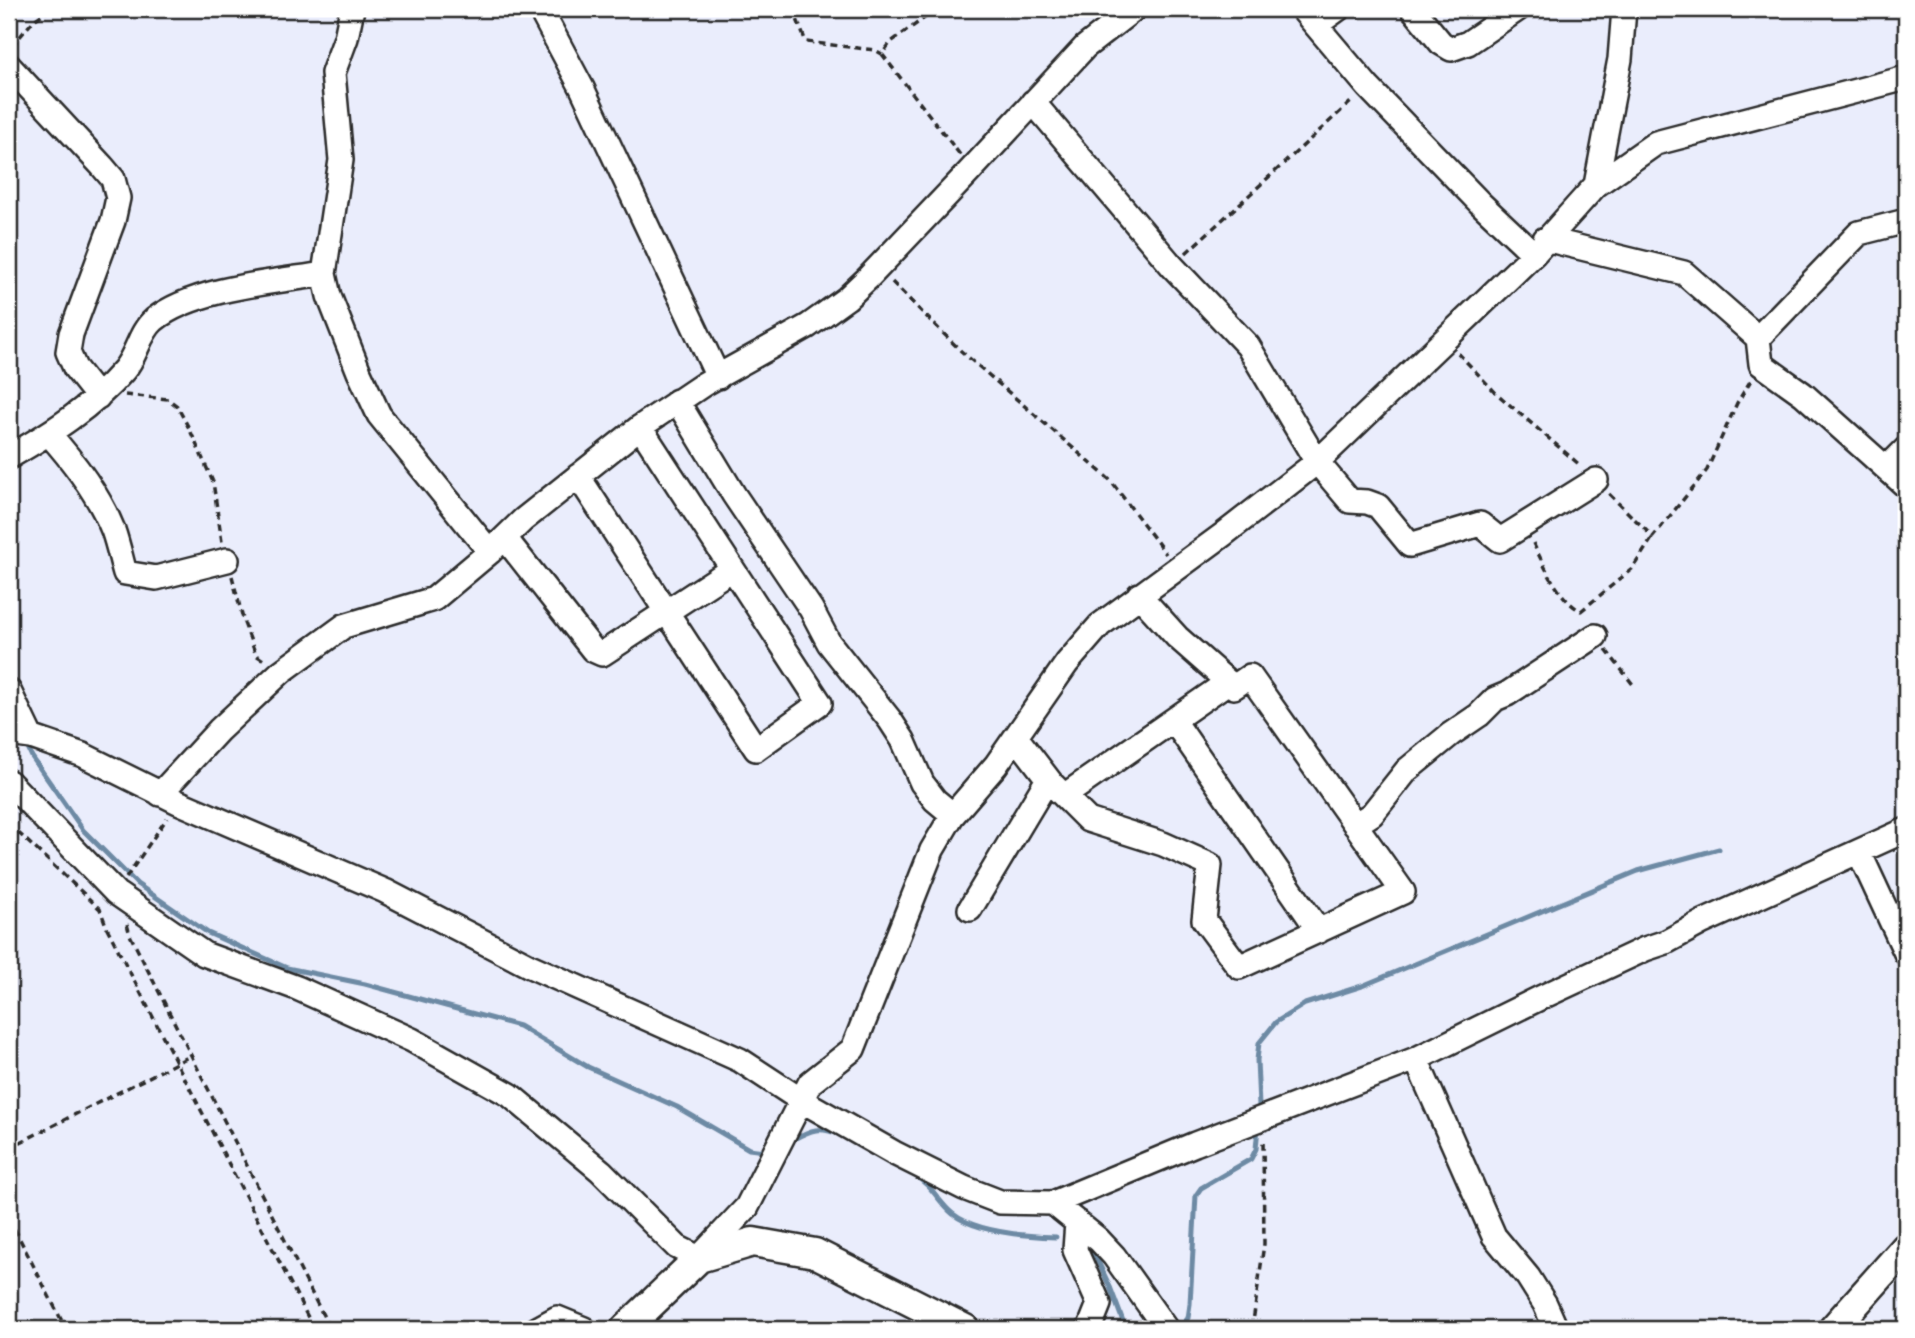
<svg xmlns="http://www.w3.org/2000/svg" width="1915" height="1338" viewBox="0 0 1915 1338" font-family="Sriracha,sans-serif">
	<style>
		.lines { fill: none; stroke-linecap: round; stroke-linejoin: round }
		.stream { stroke: #6d8aa4; stroke-width: 5 }
		.minor-casing { stroke: #2b2b2b; stroke-width: 28 }
		.major-casing { stroke: #2b2b2b; stroke-width: 33 }
		.path { stroke: #2b2b2b; stroke-width: 3.5; stroke-dasharray: 7 5; stroke-linecap: butt }
		.minor { stroke: #fff; stroke-width: 23 }
		.major { stroke: #fff; stroke-width: 28 }
	</style>
	<rect width="100%" height="100%" fill="#eaedfc"/>
	<filter id="ink" filterUnits="userSpaceOnUse"><feTurbulence type="fractalNoise" baseFrequency=".0143" numOctaves="2"/><feDisplacementMap in="SourceGraphic" scale="14" xChannelSelector="R" yChannelSelector="G"/><feConvolveMatrix kernelMatrix="1 2 1 2 8 2 1 2 1" color-interpolation-filters="sRGB"/></filter>
	<g filter="url(#ink)">
		<g class="lines">
			<path class="stream" d="M25,742L32,757L83,830L137,884L208,933L287,968L365,984L519,1026L588,1067L677,1107L749,1149L764,1151
				M1259,1106L1257,1060L1259,1043L1276,1022L1305,1004L1362,986L1638,871L1719,849
				M792,1140C812,1129 819,1126 841,1135
				M914,1175C934,1187 938,1202 953,1214C977,1233 1027,1236 1056,1237
				M1085,1246L1092,1249L1110,1287L1126,1329
				M1179,1329L1188,1318L1190,1304L1196,1195L1201,1188L1251,1159L1256,1149L1258,1127"/>
			<g class="minor-casing">
				<path id="minor" d="M352,9L346,38L333,73L341,160L324,274L329,296L359,372L379,415L490,552
					M540,9L582,88L718,377
					M1302,9L1368,87L1480,203L1534,254
					M1413,9L1441,43L1451,49L1468,43L1518,9
					M1316,25L1338,9
					M9,66L102,166L113,179L118,198L113,221L71,334L68,352L75,368L98,397
					M1033,102L1172,266L1248,346L1317,462L1350,501L1367,502L1378,506L1410,545L1480,524L1500,540L1596,480
					M1596,185L1620,59L1624,9
					M1545,239L1684,273L1758,338L1761,364L1803,394L1906,486
					M1758,338L1859,233L1906,221
					M677,401L734,495L811,609L829,643L890,720L903,740L922,783L935,800L953,815
					M49,434C74,462 99,495 113,530C118,544 121,559 125,573L156,578L227,560
					M9,457C51,433 91,408 124,370C137,355 139,333 154,320C194,288 274,282 324,274
					M1887,468L1906,449
					M578,476L756,749L820,703L640,427
					M505,538L593,650L602,654L732,569
					M9,691L31,737
					M1174,721L1319,931
					M9,734L31,737L83,755L178,802L385,891L530,966L740,1060L801,1100L894,1153L964,1188L1000,1202L1053,1203L1195,1144L1416,1059L1540,998L1645,949L1666,942L1703,922L1906,830
					M1016,737L1052,784L1088,820L1163,844L1210,865L1204,920L1239,967L1403,892L1250,676L1234,687L1228,682L1177,637L1139,595
					M9,782L116,893L204,954L297,988L412,1040L510,1095L601,1171L677,1247L699,1258L747,1207L810,1083L853,1049L932,850L952,816L996,765L1067,663L1100,625L1224,534L1317,462L1534,254L1596,185L1656,143L1906,78
					M160,794L219,730L281,672L344,626L434,599L490,552L523,520L640,427L704,384L808,326L847,298L867,279L969,172L1085,47L1134,9
					M1064,796L1228,682
					M1355,825L1372,814L1407,770L1451,734L1479,715L1495,699L1507,694L1595,636
					M1859,852L1906,953
					M970,909L1048,779
					M1416,1059L1494,1236L1528,1277L1545,1304L1556,1329
					M1053,1203L1099,1240L1114,1256L1166,1329
					M1077,1222L1075,1250L1099,1304L1089,1329
					M537,1329L557,1318L584,1329"/>
			</g>
			<g class="major-casing">
				<path id="major" d="M625,1329L699,1258L753,1242L815,1253L965,1329
					M1833,1329L1906,1247"/>
			</g>
			<path class="path" d="M793,9L806,42L875,50L882,54
				M937,9L891,42L882,54L961,156
				M12,46L34,20L50,9
				M1186,253L1353,100
				M892,282L961,351L1110,480L1166,554
				M1458,353L1496,393L1581,466
				M125,395L168,399L177,406L190,430L213,482L222,542
				M1609,494L1653,537L1707,470L1737,403L1751,380
				M1533,543C1544,565 1558,599 1581,611L1632,569L1653,537
				M232,576L244,623L256,655L265,661
				M1606,650L1635,687
				M9,824L100,909L107,928L314,1329
				M126,878L167,818
				M127,924L130,935L330,1329
				M9,1148L192,1055
				M9,1218L66,1329
				M1252,1329L1264,1244L1263,1140"/>
			<use href="#minor" class="minor"/>
			<use href="#major" class="major"/>
		</g>
	</g>
	<rect width="1915" height="1338" fill="none" stroke="#fff" stroke-width="35"/>
	<rect x="18" y="18" width="1880" height="1303" fill="none" stroke="#2b2b2b" stroke-width="2.5" filter="url(#ink)"/>
</svg>
